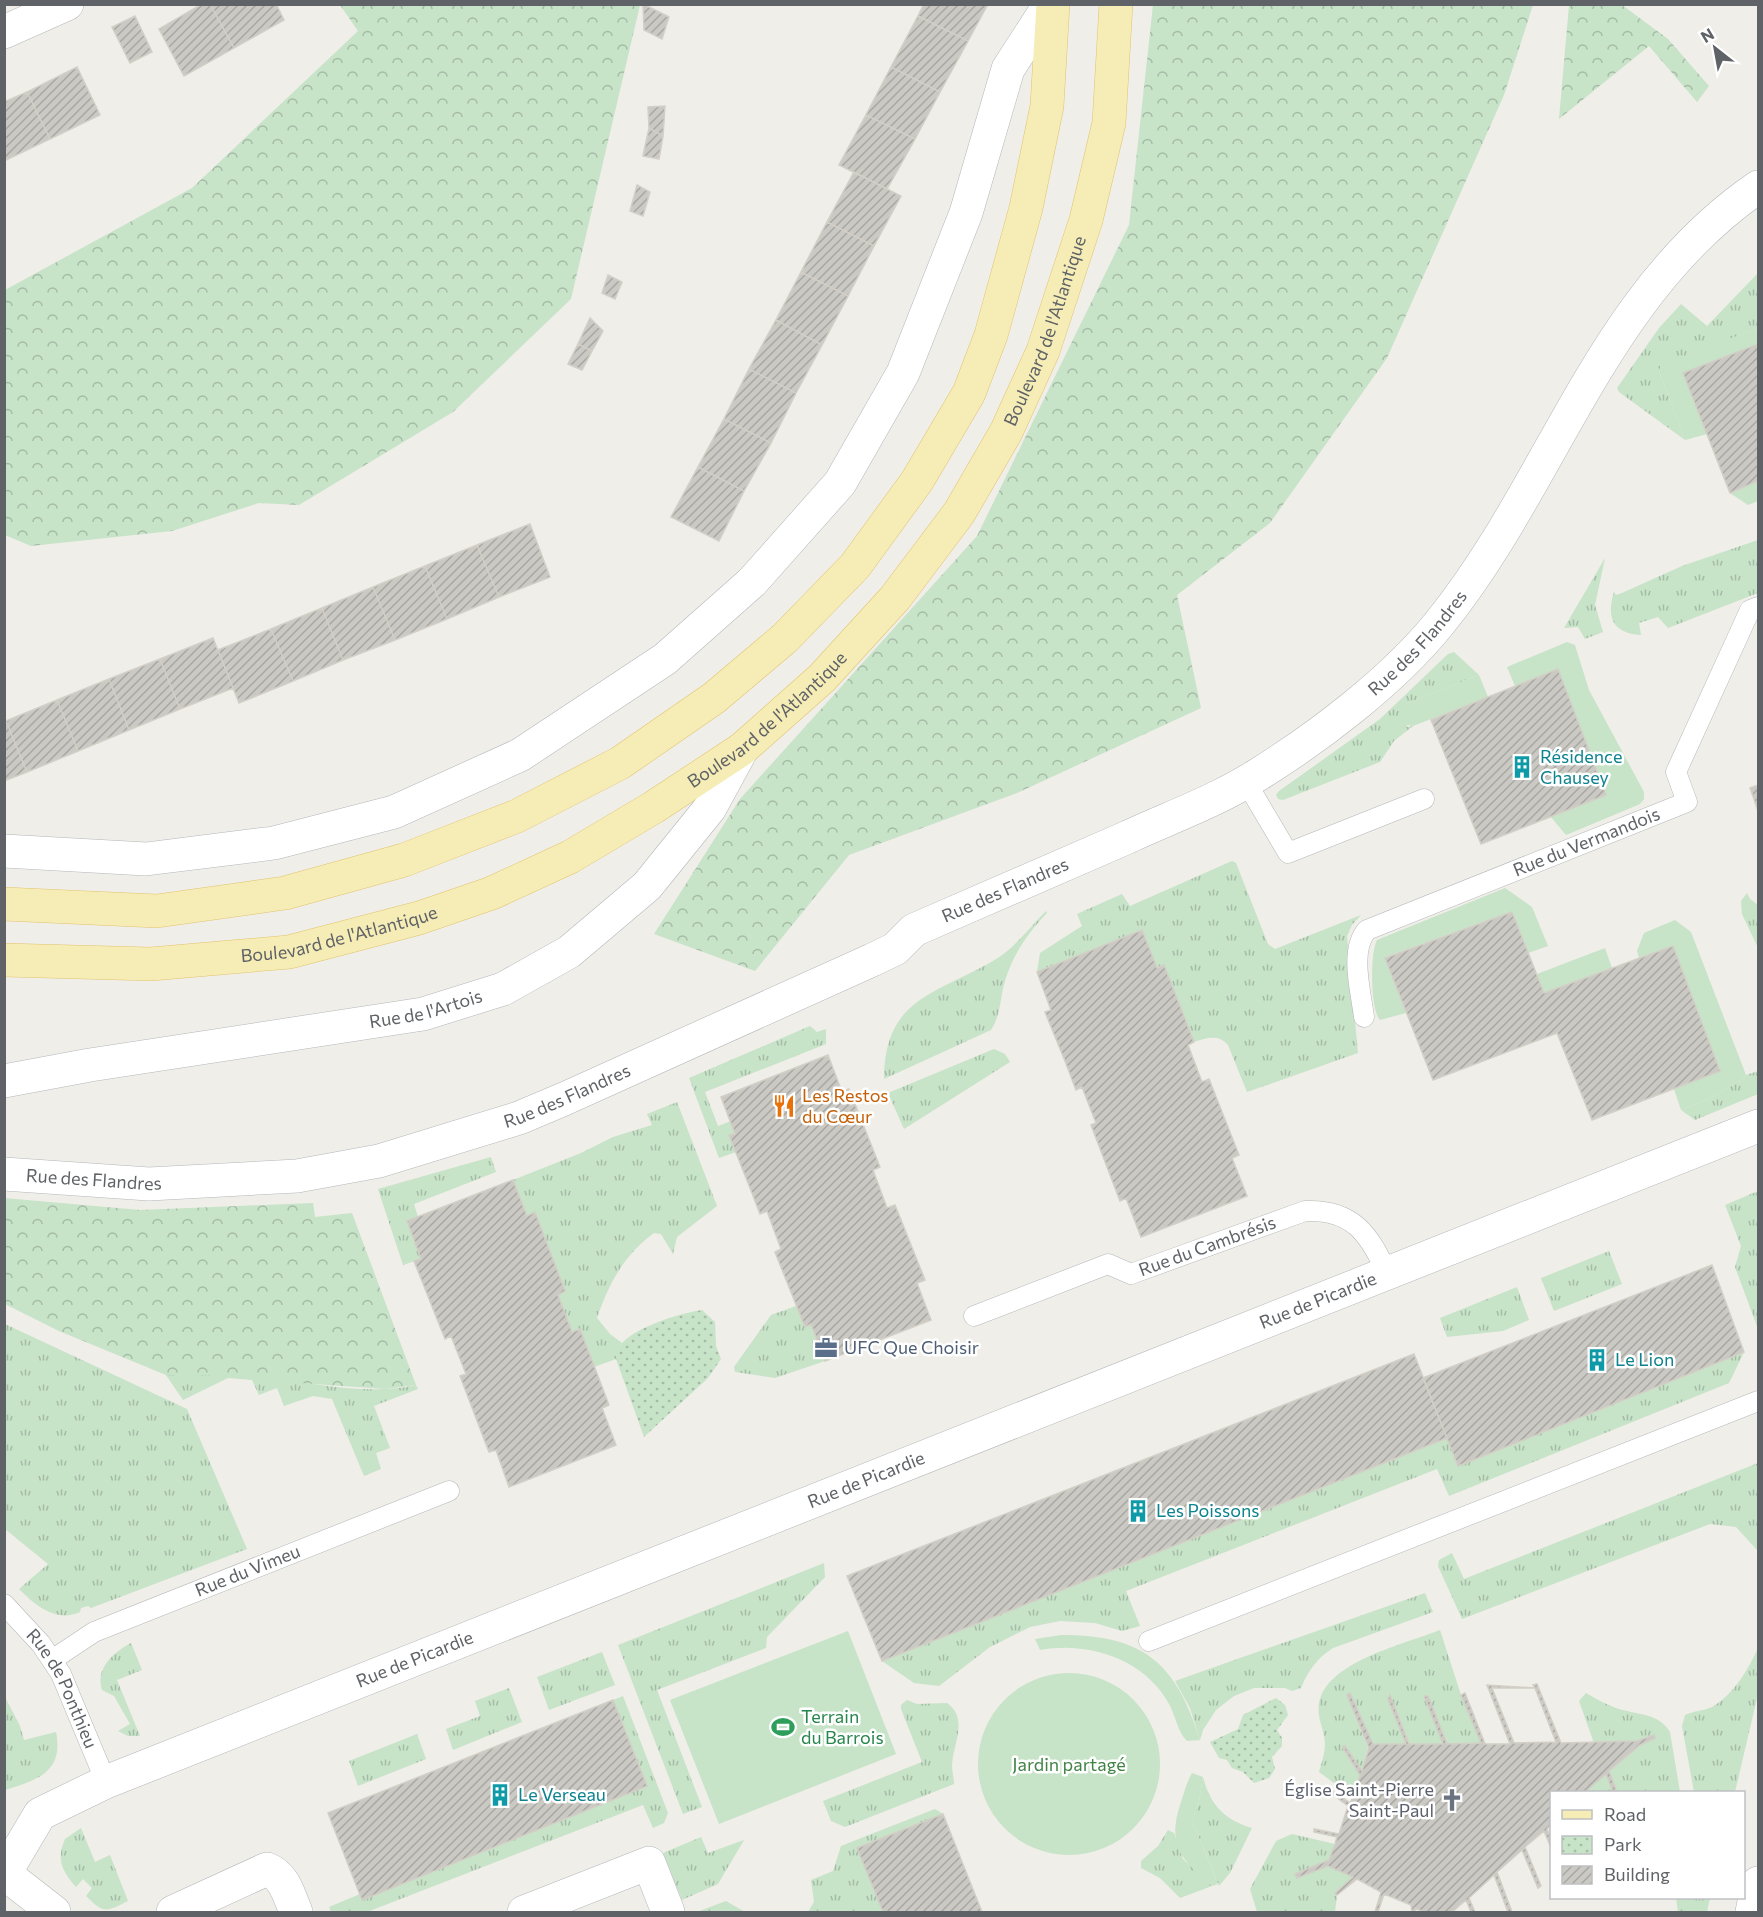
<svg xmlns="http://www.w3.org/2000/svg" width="1763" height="1917" viewBox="0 0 1763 1917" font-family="Commissioner,sans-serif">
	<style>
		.grass { fill: url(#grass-tufts) }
		.forest { fill: url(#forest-crowns) }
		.park { fill: url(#park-dots) }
		.garden { fill: #c7e3c8 }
		.building { fill: url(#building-hatch); stroke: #d3cfc6; stroke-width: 1.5; fill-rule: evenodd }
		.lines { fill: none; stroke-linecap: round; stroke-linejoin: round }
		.service-casing { stroke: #b4b7ba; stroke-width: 21 }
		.minor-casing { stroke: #b4b7ba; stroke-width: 34 }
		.secondary-casing { stroke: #b4b6ba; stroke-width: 34 }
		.primary-casing { stroke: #e2c36e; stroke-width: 34 }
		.service { stroke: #fff; stroke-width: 20 }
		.minor { stroke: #fff; stroke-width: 33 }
		.secondary { stroke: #fff; stroke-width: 33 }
		.primary { stroke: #f6edb6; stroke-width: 33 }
		.labels { text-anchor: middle; stroke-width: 5; stroke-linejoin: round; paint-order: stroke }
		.street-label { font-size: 18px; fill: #5f6266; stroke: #fff }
		.culture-label { font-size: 18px; fill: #0d838f; stroke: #fff; text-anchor: start }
		.food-label { font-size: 18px; fill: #c56008; stroke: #fff; text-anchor: start }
		.service-label { font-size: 18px; fill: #4e5e75; stroke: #fff; text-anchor: start }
		.leisure-label { font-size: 18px; fill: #27864d; stroke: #fff; text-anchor: start }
		.park-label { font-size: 18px; fill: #418345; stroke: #fff }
		.worship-label { font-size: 18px; fill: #5b616d; stroke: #fff; text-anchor: end }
	</style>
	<defs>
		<pattern id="grass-tufts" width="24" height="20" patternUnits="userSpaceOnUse" patternTransform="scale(1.5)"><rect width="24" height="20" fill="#c7e3c8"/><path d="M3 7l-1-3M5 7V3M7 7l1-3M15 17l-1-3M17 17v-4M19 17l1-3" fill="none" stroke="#a5bba6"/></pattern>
		<pattern id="forest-crowns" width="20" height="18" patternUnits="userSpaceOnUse" patternTransform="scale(1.5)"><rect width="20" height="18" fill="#c7e3c8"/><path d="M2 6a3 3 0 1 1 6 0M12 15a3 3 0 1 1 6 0" fill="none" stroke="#a5bba6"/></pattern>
		<pattern id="park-dots" width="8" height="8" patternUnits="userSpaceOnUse" patternTransform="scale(1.5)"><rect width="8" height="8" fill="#c7e3c8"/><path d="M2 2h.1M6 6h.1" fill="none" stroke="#a5bba6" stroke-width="1.8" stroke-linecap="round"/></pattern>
		<pattern id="building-hatch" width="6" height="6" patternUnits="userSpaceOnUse" patternTransform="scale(1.5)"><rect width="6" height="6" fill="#cbc9c4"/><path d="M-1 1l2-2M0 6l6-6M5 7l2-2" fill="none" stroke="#a8a7a3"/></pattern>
	</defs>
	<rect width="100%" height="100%" fill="#efeee8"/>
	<path class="grass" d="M1758,273V328L1661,366L1659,371L1685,440L1619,392L1617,388L1659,328L1681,304L1707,326Z
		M1758,540V593L1668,628L1658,617L1639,623L1641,635C1613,633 1606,618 1614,592L1616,595L1622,593L1682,566Z
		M1605,558L1595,605L1603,632L1585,639L1578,627L1564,628Z
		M1454,652L1479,675L1403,705L1407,727L1413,726L1394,741L1380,762L1283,800L1278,799L1276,795L1279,791L1380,719L1448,654Z
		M1232,861L1236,863L1268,944L1275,949L1361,915L1352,925L1347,936L1358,1053L1247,1092L1228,1045C1218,1034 1207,1038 1194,1042L1164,965L1157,968L1142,930L1037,972L1040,953L1082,926L1077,914L1122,894L1130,906Z
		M1747,893L1750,899L1758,905V948L1742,914L1741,901Z
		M1046,911L1047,913C1028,933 1013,954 1005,981C1000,997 1001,1015 991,1030L884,1079C885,998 934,995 993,961C1014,949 1029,928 1046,911Z
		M810,1026L817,1032L826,1029V1044L705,1092L718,1126L731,1121L735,1134L730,1135L736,1152L719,1158L689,1078Z
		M994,1049L1005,1054L1010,1062L904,1129L888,1093Z
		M1758,1071V1094L1695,1120L1681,1110L1711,1098L1743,1079L1746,1075Z
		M677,1102L717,1206L677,1237L673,1254L661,1234L654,1233C624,1255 609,1283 597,1318L610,1334L622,1343L616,1359L594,1367L572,1332L558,1295L565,1291L535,1213L527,1216L513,1180L581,1153L613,1137L652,1125L647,1114Z
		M491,1157L496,1172L414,1204L418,1217L407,1221L421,1259L403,1265L378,1189Z
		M1758,1191V1329L1735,1267L1741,1246L1725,1205Z
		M1609,1251L1622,1284L1554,1311L1541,1278Z
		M1517,1287L1529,1320L1503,1331L1447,1337L1440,1318Z
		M796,1306L805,1326L811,1324L825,1361L775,1378L735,1372L734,1367L771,1315Z
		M5,1324L187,1409L247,1549L91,1608L88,1606L81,1608L80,1612C56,1623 35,1605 19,1589L48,1564L5,1529Z
		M1744,1352L1729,1383L1449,1496L1437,1469L1126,1591L1140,1626L1122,1631L1095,1623L1060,1621L1030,1627L990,1647L939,1686L914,1683L882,1661L1447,1438L1458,1466Z
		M166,1375C197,1375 231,1371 262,1376C309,1383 369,1396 416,1385L418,1389L374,1406L390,1448L376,1453L381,1469L364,1476L332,1399L313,1396L284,1406L277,1388L259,1395L252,1380L228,1378L183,1400Z
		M1758,1463V1551L1736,1527L1710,1524L1462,1619L1438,1566L1439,1560L1452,1553L1464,1579Z
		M824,1563L825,1577L767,1637L766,1648L657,1690L702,1807L683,1814L618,1645Z
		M1425,1593L1433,1612L1333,1648C1317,1658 1308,1671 1301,1688L1292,1691L1285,1688H1254L1234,1696L1216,1710L1203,1730L1200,1740L1190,1708L1175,1681Z
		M1440,1630L1461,1695L1481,1743L1447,1745L1428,1696L1424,1697L1443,1744L1410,1745L1390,1695L1388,1699L1406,1744H1373L1350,1693L1347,1695L1368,1748L1362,1771L1345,1747L1343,1748L1360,1775L1353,1797L1319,1772C1322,1761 1327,1748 1324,1736C1322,1725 1317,1716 1319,1704C1325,1662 1405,1644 1440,1630Z
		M131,1643L142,1670L117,1680L140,1736H128L118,1731L130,1724L114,1696L102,1690C95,1668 114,1652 131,1643Z
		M1758,1648V1694L1735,1792H1694L1682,1726L1685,1715C1693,1711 1703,1711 1712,1707C1734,1694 1748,1670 1758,1648Z
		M602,1652L615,1685L549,1710L537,1677Z
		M509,1688L522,1722L453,1750L446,1729L480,1716L475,1701Z
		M1586,1693C1596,1699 1605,1704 1616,1708C1636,1715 1658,1712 1670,1732L1680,1792H1617L1609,1771L1640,1745L1655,1738L1654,1735L1637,1741L1594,1743L1579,1701Z
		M623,1696L668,1813L664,1823L653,1828L643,1805L367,1912H331L329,1907L360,1894L613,1700Z
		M5,1697L20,1726L24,1740L56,1732C64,1772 37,1780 5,1790Z
		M907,1700L917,1704L947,1703C969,1719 953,1744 952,1765C952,1771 954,1778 954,1784L845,1827L831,1821L823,1801L922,1762L901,1709V1705Z
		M417,1734L426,1759L358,1786L349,1761Z
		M1606,1774L1613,1792H1585Z
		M1203,1777C1210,1805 1225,1820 1252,1828L1230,1873L1219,1886L1192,1821L1199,1801Z
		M935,1809L943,1814L857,1848L883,1912H808L814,1902L811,1880L833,1871L841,1846Z
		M81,1828L95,1862L110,1855L128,1901C106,1912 104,1914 86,1896L92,1888L83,1879L76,1887C62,1871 56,1860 65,1839Z
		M1168,1830L1174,1833L1183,1859L1212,1886L1180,1898L1160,1878L1141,1868V1861L1158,1846Z
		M1292,1834L1335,1844L1329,1860L1295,1874L1297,1878L1328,1866L1353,1877L1335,1892L1337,1895L1335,1912H1257L1250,1889L1276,1841Z
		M701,1837L708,1853L744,1840L718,1884L682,1900L663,1853Z
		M1676,1898H1710L1707,1912H1678Z
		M726,1901L745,1912H697Z"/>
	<path class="forest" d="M340,5H640L571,299L453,412L299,505L259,503L172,531L31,546L5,535V290L192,188L358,31Z
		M1153,5H1533L1504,95L1387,358L1270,523L1177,595L1201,708L1017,793L849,855L755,971L654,934L740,799L977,536L1129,225Z
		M1569,5H1622L1668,39L1709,86L1697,102L1649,46L1559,119Z
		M4,1198L140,1210L313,1203L315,1217L352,1213L416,1385L385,1389L285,1382L261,1376L166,1375L59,1331L5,1304Z"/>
	<path class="park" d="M702,1310L715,1322L716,1346L721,1359L708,1378L644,1437L616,1359C618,1354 619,1346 623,1342C639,1326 681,1313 702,1310Z
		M1276,1698L1285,1705L1288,1715L1277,1730L1282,1738V1746L1272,1757L1275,1769L1269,1778L1254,1783L1243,1772L1232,1768L1227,1760L1219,1758L1210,1742L1238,1729L1243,1715Z"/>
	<path class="garden" d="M1758,328V344L1683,373L1707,434L1685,440L1659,371L1661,365Z
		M1758,481V501L1748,505L1730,493Z
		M1567,642L1575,645L1589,690L1644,792V799L1640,804L1566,835L1550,816L1557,670L1515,686L1507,667Z
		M1479,675L1488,697L1413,726L1402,724L1398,716L1403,705Z
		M1505,888L1532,907L1548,946L1528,953L1512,912L1385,957L1406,1013L1380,1020C1370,1009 1370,953 1377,940Z
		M1675,920L1691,932L1746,1075L1743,1079L1711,1098L1681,1110L1674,1089L1720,1071L1673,946L1639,958L1637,951L1644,933Z
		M1605,948L1612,968L1544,993L1537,974Z
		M848,1631L896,1754L719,1824L670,1700Z
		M1061,1635C1144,1635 1176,1663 1200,1740L1187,1741C1177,1731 1176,1716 1169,1704C1145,1659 1088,1641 1040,1650L1035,1639Z
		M978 1764a91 91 0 1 1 182 0a91 91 0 1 1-182 0Z
		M1192,1773L1203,1777L1199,1801L1192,1821L1218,1884L1212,1886C1182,1860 1167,1846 1180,1805C1184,1794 1186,1783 1192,1773Z"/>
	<path class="building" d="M202,4H210L234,48L184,76L159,29Z
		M210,4H276L284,20L234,48Z
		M643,4L669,17L662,39L644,30Z
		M924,4H988L968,41L918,16Z
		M135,16L152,52L130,63L112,27Z
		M918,16L968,41L940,92L891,67Z
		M77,67L100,115L50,139L27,92Z
		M891,67L940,92L915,139L866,115Z
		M27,92L50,139L4,161V102Z
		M665,106L663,136L649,128L648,107Z
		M866,115L915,139L887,189L839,165Z
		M649,128L663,136L659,159L643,156Z
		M854,172L901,196L874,246L827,222Z
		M637,185L650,192L643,216L630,211Z
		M827,222L874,246L848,296L801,272Z
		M801,272L848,296L822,345L776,320Z
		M608,275L622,282L615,299L602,293Z
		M590,318L603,331L592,351L578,344Z
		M776,320L822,345L796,393L749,369Z
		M578,344L592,351L582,370L568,364Z
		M1758,344V481L1730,493L1683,373Z
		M749,369L796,393L771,443L724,419Z
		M724,419L771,443L744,491L698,467Z
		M698,467L744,491L719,541L671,517Z
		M530,524L550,577L499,597L477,545Z
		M477,545L499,597L447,619L425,566Z
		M425,566L447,619L395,640L373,587Z
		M373,587L395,640L343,660L322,608Z
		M322,608L343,660L293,681L271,629Z
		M271,629L293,681L239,703L218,650Z
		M213,638L233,688L180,709L160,659Z
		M160,659L180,709L129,730L109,679Z
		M1558,669L1606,795L1481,844L1431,720Z
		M109,679L129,730L78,751L57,700Z
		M57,700L78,751L27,772L6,721Z
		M6,721L27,772L4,781V722Z
		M1758,785V811L1750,788Z
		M1512,912L1544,993L1673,946L1720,1071L1592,1120L1557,1033L1433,1080L1385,958Z
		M1142,930L1157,968L1164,965L1194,1042L1188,1045L1202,1082L1209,1079L1239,1155L1232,1158L1247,1196L1141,1237L1126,1198L1120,1201L1091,1125L1096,1123L1082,1087L1076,1090L1065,1061L1045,1012L1051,1010L1037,972Z
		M828,1055L842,1092L849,1089L880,1167L873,1170L887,1208L895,1205L925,1280L917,1283L931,1320L825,1361L811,1324L805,1327L775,1252L781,1249L767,1211L760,1214L752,1193L729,1135L735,1134L721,1097Z
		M513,1180L527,1216L535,1212L565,1291L558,1295L572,1332L580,1329L609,1405L602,1408L616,1445L509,1487L496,1450L489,1452L460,1376L466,1374L451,1336L445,1339L414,1261L421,1259L407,1221Z
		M1712,1265L1744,1352L1458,1466L1423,1378Z
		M1414,1354L1447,1438L882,1661L847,1576Z
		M1537,1684L1561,1743L1637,1741L1654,1735L1655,1738L1640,1745L1609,1771L1617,1792H1613L1606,1774L1585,1792H1552V1824L1547,1829L1552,1841V1850L1544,1831L1525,1847L1541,1886L1538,1888L1522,1850L1497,1872L1512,1912H1508L1494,1875L1469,1898L1475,1912H1471L1466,1900L1452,1912H1424L1415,1908V1912H1412L1411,1905L1384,1894L1378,1912H1375L1381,1892L1357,1879L1337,1895L1335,1893L1353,1877L1328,1866L1297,1878L1295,1874L1329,1860L1335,1844L1337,1837L1314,1832V1829L1339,1834L1348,1806L1328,1791L1329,1788L1350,1803L1353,1797L1360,1775L1343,1748L1345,1746L1362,1771L1369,1748L1347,1695L1350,1693L1373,1744H1406L1388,1699L1390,1695L1409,1744H1443L1424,1696H1428L1447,1744L1481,1743L1461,1695L1465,1693L1485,1744H1510L1487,1685L1535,1688L1533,1685ZM1492,1688H1535L1556,1742L1514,1743Z
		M613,1700L647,1786L362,1900L328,1813Z
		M943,1814L982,1912H883L857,1848Z"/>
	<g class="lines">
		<g class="service-casing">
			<g id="service">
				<path d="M1246,782L1288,853L1424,799"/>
				<path id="s1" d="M1364,1017C1361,992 1349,950 1367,930L1687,802L1676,772L1750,610L1758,607"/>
				<path id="s2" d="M974,1316L1108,1264L1131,1274L1305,1211C1353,1209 1369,1234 1387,1273"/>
				<path id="s3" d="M4,1604L41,1644L61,1674L106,1782"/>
				<path d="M1149,1641L1758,1401"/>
				<path id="s4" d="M52,1660L94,1632L449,1491"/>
			</g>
		</g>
		<g class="minor-casing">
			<g id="minor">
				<path d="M4,32L67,4"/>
				<path d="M4,851L146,859L274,843L394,812L520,755L665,659L752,582L840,483L903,373L966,213L1008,69L1050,4"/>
				<path id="s5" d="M4,1081L90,1065L423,1014L503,989L569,952L647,886L710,808L742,749"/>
				<path id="s6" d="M4,1174L149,1184L297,1176L379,1161L519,1118L564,1099L872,960L895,949L914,930C985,899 1056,868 1128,837C1171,817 1219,800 1259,774C1320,736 1392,681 1438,625C1554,483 1599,296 1758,187"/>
				<path d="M4,1873L54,1912"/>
				<path id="s7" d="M5,1873L40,1814L106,1782L1758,1126"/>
				<path d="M173,1912L267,1869C285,1876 289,1896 296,1912"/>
				<path d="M524,1912L649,1863L668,1912"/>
			</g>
		</g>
		<g class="secondary-casing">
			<path id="secondary" d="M1752,1912L1758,1883"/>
		</g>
		<g class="primary-casing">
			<g id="primary">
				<path d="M4,904L157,911L285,893L404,860L517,816L620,763L714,698L785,638L855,566L917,481L969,393L991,335L1026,208L1047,106L1053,4"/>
				<path id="s8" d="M4,960L151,964L289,952L419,918L492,893L570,857L654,807L742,749L822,678L895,598L959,513L1006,432L1043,351L1086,220L1109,123L1116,4"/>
			</g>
		</g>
		<use href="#service" class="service"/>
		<use href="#minor" class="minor"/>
		<use href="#secondary" class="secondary"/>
		<use href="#primary" class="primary"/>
	</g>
	<defs>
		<g id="building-bare" transform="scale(1.8)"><path d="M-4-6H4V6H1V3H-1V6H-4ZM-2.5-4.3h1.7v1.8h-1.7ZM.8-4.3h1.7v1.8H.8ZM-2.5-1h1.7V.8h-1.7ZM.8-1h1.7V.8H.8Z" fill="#0f9aa8" stroke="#fff" stroke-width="2.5" paint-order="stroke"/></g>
		<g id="restaurant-bare" transform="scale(1.8)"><path d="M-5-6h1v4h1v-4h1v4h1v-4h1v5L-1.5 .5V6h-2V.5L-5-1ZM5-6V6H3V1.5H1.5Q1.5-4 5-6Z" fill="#e8710a" stroke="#fff" stroke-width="2.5" paint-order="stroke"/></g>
		<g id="office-bare" transform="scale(1.8)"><path d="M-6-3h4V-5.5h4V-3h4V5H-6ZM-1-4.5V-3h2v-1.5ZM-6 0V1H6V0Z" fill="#5c6f8a" stroke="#fff" stroke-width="2.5" paint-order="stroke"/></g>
		<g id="stadium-bare" transform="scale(1.8)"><path d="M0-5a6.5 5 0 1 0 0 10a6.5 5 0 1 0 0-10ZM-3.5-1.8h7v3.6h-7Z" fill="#2e9e5b" stroke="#fff" stroke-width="2.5" paint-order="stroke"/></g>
		<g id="church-bare" transform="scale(1.8)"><path d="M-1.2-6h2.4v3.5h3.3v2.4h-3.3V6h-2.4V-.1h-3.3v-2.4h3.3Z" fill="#6b7280" stroke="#fff" stroke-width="2.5" paint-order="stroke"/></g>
	</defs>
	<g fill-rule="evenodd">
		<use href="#building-bare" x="1522" y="767"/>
		<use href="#restaurant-bare" x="784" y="1106"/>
		<use href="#office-bare" x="826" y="1348"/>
		<use href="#building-bare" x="1597" y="1360"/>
		<use href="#building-bare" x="1138" y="1511"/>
		<use href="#stadium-bare" x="783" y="1727"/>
		<use href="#building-bare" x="500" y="1795"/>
		<use href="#church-bare" x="1452" y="1800"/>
	</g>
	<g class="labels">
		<g class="street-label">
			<text dy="6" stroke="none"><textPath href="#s8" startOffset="1310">Boulevard de l'Atlantique</textPath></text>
			<text dy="6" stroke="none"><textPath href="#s6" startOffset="1548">Rue des Flandres</textPath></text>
			<text dy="6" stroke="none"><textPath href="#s8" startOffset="824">Boulevard de l'Atlantique</textPath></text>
			<text dy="6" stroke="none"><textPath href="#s1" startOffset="326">Rue du Vermandois</textPath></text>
			<text dy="6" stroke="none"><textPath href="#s6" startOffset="1062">Rue des Flandres</textPath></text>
			<text dy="6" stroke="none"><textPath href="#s8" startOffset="338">Boulevard de l'Atlantique</textPath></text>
			<text dy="6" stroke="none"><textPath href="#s5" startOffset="428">Rue de l'Artois</textPath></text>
			<text dy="6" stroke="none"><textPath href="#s6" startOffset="576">Rue des Flandres</textPath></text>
			<text dy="6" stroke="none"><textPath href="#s6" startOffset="90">Rue des Flandres</textPath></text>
			<text dy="6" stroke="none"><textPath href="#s2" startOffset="250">Rue du Cambrésis</textPath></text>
			<text dy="6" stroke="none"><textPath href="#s7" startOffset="1446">Rue de Picardie</textPath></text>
			<text dy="6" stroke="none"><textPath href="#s7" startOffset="960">Rue de Picardie</textPath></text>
			<text dy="6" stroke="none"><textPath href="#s4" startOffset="216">Rue du Vimeu</textPath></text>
			<text dy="6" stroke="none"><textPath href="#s7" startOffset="474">Rue de Picardie</textPath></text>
			<text dy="6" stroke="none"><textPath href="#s3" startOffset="104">Rue de Ponthieu</textPath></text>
		</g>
		<g class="culture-label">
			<text x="1540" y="763">Résidence<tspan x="1540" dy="21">Chausey</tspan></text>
			<text x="1615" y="1366">Le Lion</text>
			<text x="1156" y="1517">Les Poissons</text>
			<text x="518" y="1801">Le Verseau</text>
		</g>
		<g class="food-label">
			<text x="802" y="1102">Les Restos<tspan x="802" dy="21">du Cœur</tspan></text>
		</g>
		<g class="service-label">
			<text x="844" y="1354">UFC Que Choisir</text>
		</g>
		<g class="leisure-label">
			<text x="801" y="1723">Terrain<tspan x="801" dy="21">du Barrois</tspan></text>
		</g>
		<g class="park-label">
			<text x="1069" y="1771">Jardin partagé</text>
		</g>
		<g class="worship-label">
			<text x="1434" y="1796">Église Saint-Pierre<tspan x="1434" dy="21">Saint-Paul</tspan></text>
		</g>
	</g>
	<rect width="1763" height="1917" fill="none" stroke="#5f6266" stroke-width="12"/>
	<rect x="1550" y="1791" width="195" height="108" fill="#ffffff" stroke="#bfc0c2" stroke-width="1.5"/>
	<rect x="1562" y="1810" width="30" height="9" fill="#f6edb6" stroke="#bfc0c2" stroke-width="1.5"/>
	<text x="1604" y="1821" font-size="18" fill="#5f6266">Road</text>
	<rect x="1562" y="1836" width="30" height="18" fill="url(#park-dots)" stroke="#bfc0c2" stroke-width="1.5"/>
	<text x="1604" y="1851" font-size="18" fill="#5f6266">Park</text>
	<rect x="1562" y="1866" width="30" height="18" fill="url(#building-hatch)" stroke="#bfc0c2" stroke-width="1.5"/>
	<text x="1604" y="1881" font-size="18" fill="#5f6266">Building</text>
	<g transform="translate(1715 48) rotate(329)" stroke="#ffffff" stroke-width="4.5" paint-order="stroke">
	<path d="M0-4.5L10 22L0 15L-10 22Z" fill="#5f6266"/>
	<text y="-9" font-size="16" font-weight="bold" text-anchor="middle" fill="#5f6266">N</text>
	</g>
</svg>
